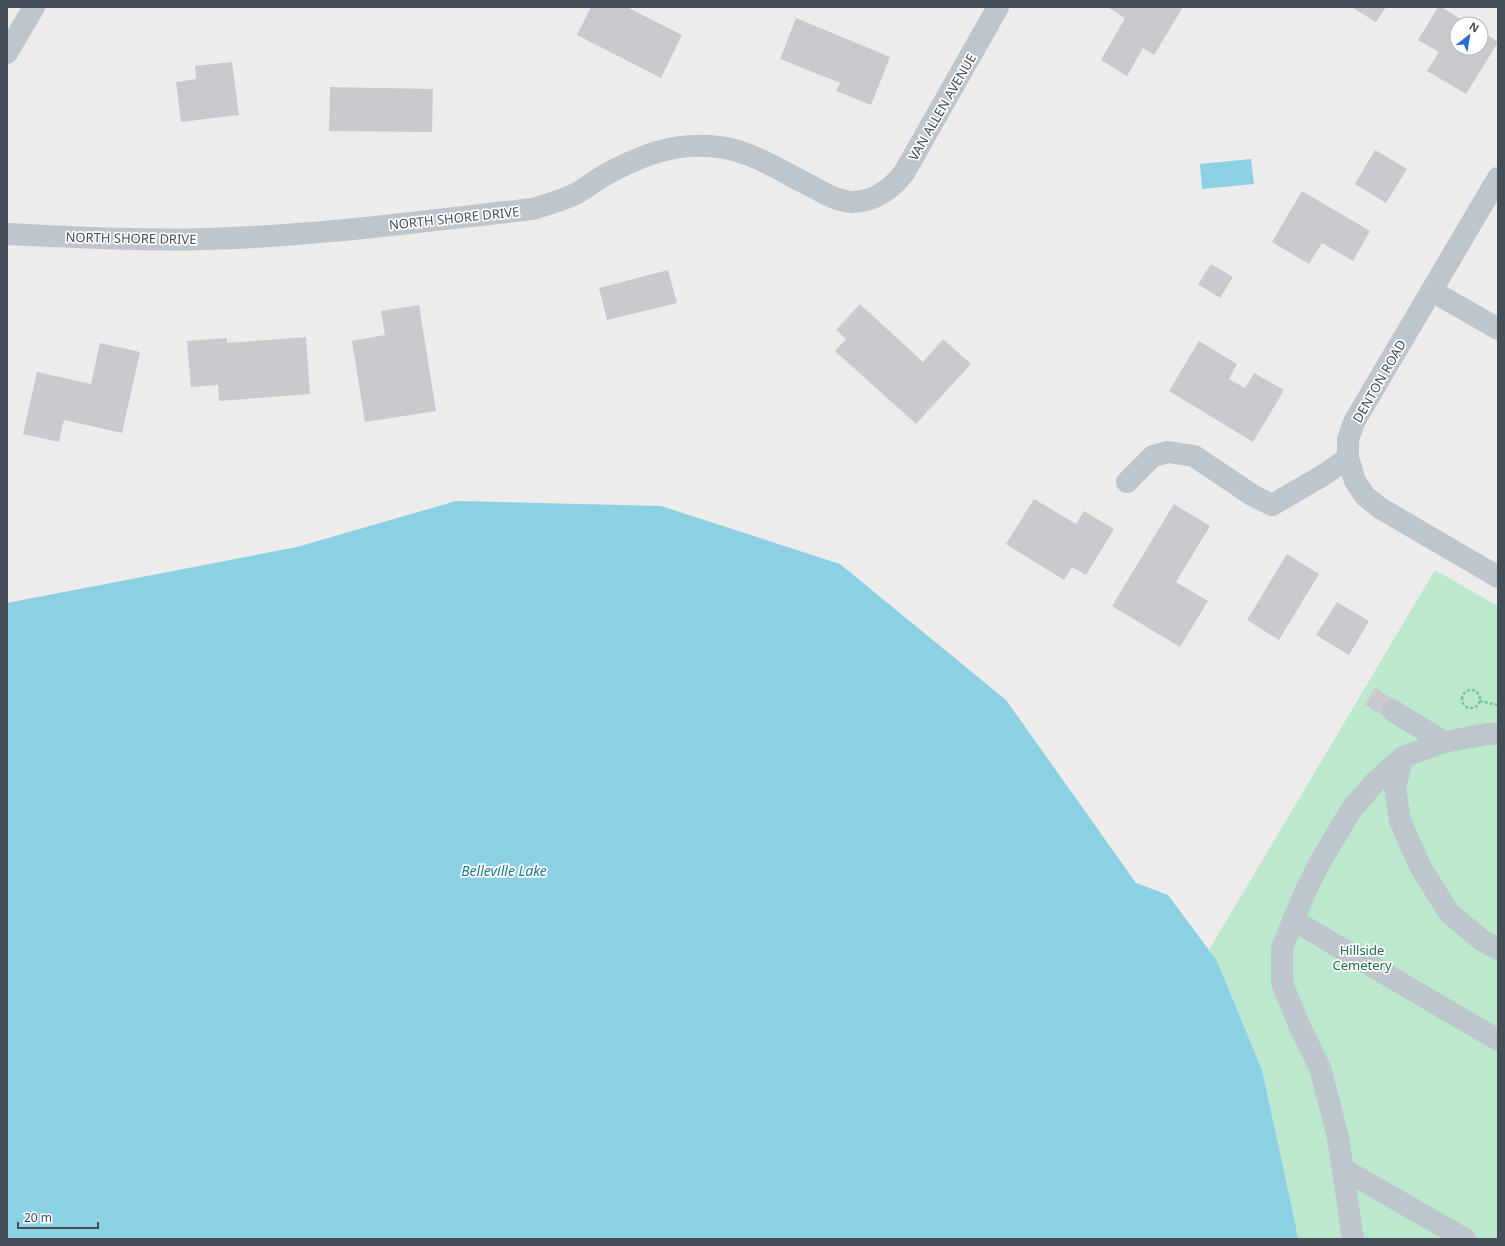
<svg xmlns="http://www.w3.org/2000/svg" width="1505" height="1246" viewBox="0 0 1505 1246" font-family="'Noto Sans',sans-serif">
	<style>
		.green { fill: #bce9ce }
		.water { fill: #8cd0e3 }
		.building { fill: #c8cad0 }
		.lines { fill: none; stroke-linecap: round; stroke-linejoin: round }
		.path { stroke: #77c49f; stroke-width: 2.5; stroke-dasharray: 3 2; stroke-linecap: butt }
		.minor { stroke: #bdc5cd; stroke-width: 22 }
		.labels { text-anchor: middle; stroke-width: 3.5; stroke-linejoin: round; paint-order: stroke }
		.street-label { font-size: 13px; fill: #454e57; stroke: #fff }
		.park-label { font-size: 13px; fill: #1e7048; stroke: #fff }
		.water-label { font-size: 14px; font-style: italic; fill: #187b97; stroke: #fff }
	</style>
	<rect width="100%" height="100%" fill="#eeebeb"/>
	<path class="green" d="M1435,570L1498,606V1239H1298L1295,1222L1262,1070L1217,961L1209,950Z"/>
	<path class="water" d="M1251,159L1254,184L1202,189L1200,164Z
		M456,501L661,506L840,564L1006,700L1136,883L1168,895L1217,961L1262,1070L1295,1222L1298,1239H7V603L297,547Z"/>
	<path class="building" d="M591,7H627L682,35L661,78L577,35Z
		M1110,7H1183L1154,55L1143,48L1127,76L1101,60L1125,18L1109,8Z
		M1351,7H1386L1376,22Z
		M1438,7H1441L1469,24H1457V48H1481V31L1498,42L1466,94L1427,71L1439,52L1418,40Z
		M796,18L890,57L871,105L836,91L840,83L780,59Z
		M232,62L239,115L181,122L176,82L196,79L195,66Z
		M330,87L433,89L432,132L329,131Z
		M1375,150L1407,169L1386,203L1355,184Z
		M1302,191L1370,231L1353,261L1322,243L1309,264L1272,242Z
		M1211,264L1233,277L1220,298L1198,284Z
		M668,270L677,303L607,320L599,288Z
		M860,304L923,362L943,339L971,364L916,424L835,351L846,339L836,330Z
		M419,305L436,411L365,422L352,341L385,335L381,311Z
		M306,337L310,394L219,401L218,385L191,387L187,341L227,338V343Z
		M1199,341L1237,364L1229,379L1245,388L1254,373L1284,390L1253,442L1169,391Z
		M100,343L140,352L122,433L64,420L59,442L23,434L37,372L91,384Z
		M1034,499L1076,524L1084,511L1114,529L1086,575L1072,567L1064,580L1006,544Z
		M1174,504L1210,526L1176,582L1208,601L1180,647L1112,606Z
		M1287,554L1319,574L1279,640L1247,620Z
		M1337,602L1369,621L1349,655L1316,635Z
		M1375,688L1398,702L1389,719L1365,705Z"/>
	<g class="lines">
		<path class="path" d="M1462 699a9 9 0 1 1 18 0a9 9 0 1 1-18 0Z
			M1480,701L1498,705"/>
		<path class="minor" d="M7,53L34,7
			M1498,178L1354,422L1348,440V458L1355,481L1365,496L1380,508L1498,577
			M7,234C74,237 140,241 207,239C316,236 424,221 533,209C546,205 560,201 573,195C584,190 593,182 603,176C641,155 676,141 719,147C752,151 782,172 811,186C824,193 838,202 853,202C876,201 891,189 904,173L998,7
			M1432,291L1498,329
			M1127,482L1153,456L1168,452L1194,456L1252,495L1272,505L1322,476L1348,458
			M1393,711L1444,742
			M1403,757L1395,788L1400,821L1420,866L1449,913L1483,941L1498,949
			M1293,920L1498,1040
			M1343,1169L1465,1239
			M1353,1239L1338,1137L1320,1068L1299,1025L1282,983V948L1305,892L1320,862L1351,810L1376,781L1403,757L1444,742L1487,734H1498"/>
	</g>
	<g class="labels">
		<g class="street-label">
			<text transform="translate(942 107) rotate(-60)" y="5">VAN ALLEN AVENUE</text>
			<text transform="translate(454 218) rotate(-6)" y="5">NORTH SHORE DRIVE</text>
			<text transform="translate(131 238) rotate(1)" y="5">NORTH SHORE DRIVE</text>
			<text transform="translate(1379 381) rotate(-60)" y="5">DENTON ROAD</text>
		</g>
		<g class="park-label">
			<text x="1362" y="955">Hillside<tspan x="1362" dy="15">Cemetery</tspan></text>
		</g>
		<g class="water-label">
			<text x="504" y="876">Belleville Lake</text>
		</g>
	</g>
	<rect width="1505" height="1246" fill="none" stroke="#454e57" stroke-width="16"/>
	<g transform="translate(1469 36) rotate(31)"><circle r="19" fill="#ffffff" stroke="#b5b8bc"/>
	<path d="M0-3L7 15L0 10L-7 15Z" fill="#286dcb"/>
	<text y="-6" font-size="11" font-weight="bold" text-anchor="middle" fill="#454e57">N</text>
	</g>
	<path d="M18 1222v6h80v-6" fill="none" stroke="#454e57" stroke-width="2"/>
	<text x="24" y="1222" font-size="12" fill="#454e57" stroke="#ffffff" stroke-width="3" paint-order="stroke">20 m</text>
</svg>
